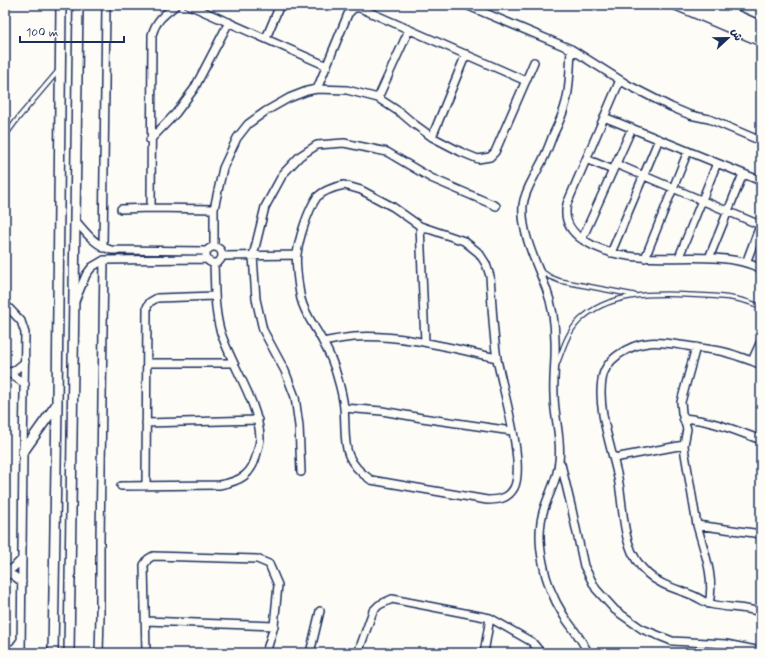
<svg xmlns="http://www.w3.org/2000/svg" width="766" height="658" viewBox="0 0 766 658" font-family="Mynerve,'Playpen Sans Arabic',sans-serif">
	<style>
		.lines { fill: none; stroke-linecap: round; stroke-linejoin: round }
		.service-casing { stroke: #1b2f5e; stroke-width: 6 }
		.minor-casing { stroke: #1b2f5e; stroke-width: 10 }
		.tertiary-casing { stroke: #1b2f5e; stroke-width: 12 }
		.service { stroke: #fdfcf7; stroke-width: 3.5 }
		.minor { stroke: #fdfcf7; stroke-width: 7 }
		.tertiary { stroke: #fdfcf7; stroke-width: 9 }
	</style>
	<rect width="100%" height="100%" fill="#fdfcf7"/>
	<filter id="ink" filterUnits="userSpaceOnUse"><feTurbulence type="fractalNoise" baseFrequency=".025" numOctaves="2"/><feDisplacementMap in="SourceGraphic" scale="8" xChannelSelector="R" yChannelSelector="G"/><feConvolveMatrix kernelMatrix="1 2 1 2 8 2 1 2 1" color-interpolation-filters="sRGB"/></filter>
	<g filter="url(#ink)">
		<g class="lines">
			<g class="service-casing">
				<path id="service" d="M5,136L19,117L59,70
					M541,271L550,277L560,281L634,295
					M557,364C563,349 567,333 579,321C607,293 652,293 689,295C714,296 738,296 761,307"/>
			</g>
			<g class="minor-casing">
				<path id="minor" d="M176,5C164,15 156,20 152,35L151,208L214,209
					M189,5L327,66
					M466,5L571,49L628,85L671,107L690,115L709,119L761,141
					M266,38L280,5
					M571,49C570,65 570,88 566,102C563,114 558,125 553,135C549,146 545,157 539,167C533,180 525,190 523,205C521,234 536,262 546,288C552,304 555,323 555,341C556,359 553,377 554,395C554,417 562,439 559,461C558,478 550,491 545,506C538,525 539,544 543,563C546,582 554,600 564,616C572,628 582,639 588,653
					M620,80L567,204C563,220 570,231 583,240C624,266 668,255 714,258C730,259 747,261 761,269
					M317,89L348,14L354,8H360L526,81
					M378,98L409,30
					M604,117L761,181
					M432,137L466,54
					M150,140L176,113L194,89L229,22
					M586,159L613,170
					M616,164L760,225
					M344,185L361,190L393,207L420,226L464,241L479,253L486,264L490,276C492,304 493,332 497,359C502,387 526,465 514,488C508,499 498,500 487,500L371,480C339,458 347,441 344,408C343,397 340,386 337,376C334,364 329,353 323,342C316,328 305,315 301,299C299,290 295,262 297,254C299,238 308,210 317,197C324,190 335,187 344,185Z
					M121,209L151,208
					M75,220C86,233 95,245 111,250L207,251
					M420,226L425,342
					M582,239L632,128
					M214,246V209L223,168L237,138L248,124L266,111L289,98L307,91L317,89L347,90L378,98L401,113L414,124L432,137L461,152L478,159L490,157L495,152L534,62
					M206 255a8 8 0 1 1 16 0a8 8 0 1 1-16 0Z
					M103,248L106,5
					M611,253L659,139
					M223,256L296,255
					M679,257L717,163
					M645,258L688,151
					M709,258L743,174
					M746,263L761,223
					M75,301L86,275L92,267L104,260L207,259
					M5,304L21,321L25,333L23,452L21,653
					M761,341L752,361L761,365
					M323,342C333,340 344,338 354,337C402,334 451,348 497,358
					M696,347L681,402L682,413L687,429L684,445L685,454L697,525L761,534
					M752,361C742,358 731,353 720,351C709,349 698,348 687,346C661,342 642,338 618,355C610,361 603,370 602,380C597,410 612,449 618,478C625,512 620,549 648,574C661,586 678,589 694,596C699,598 704,602 710,604C727,608 744,607 761,612
					M147,363H233
					M5,373L14,371L25,362
					M9,373L25,384
					M344,408L382,411L422,418L512,431
					M683,418C711,420 735,430 761,440
					M146,423L258,420
					M614,458L684,445
					M561,464L572,510L584,566L596,589L615,610L642,629L672,641L726,644L761,651
					M301,472L299,426L295,397L285,371L263,330L256,299L253,256L265,207L283,174L300,156L317,145L344,143L387,152L431,178L496,206
					M121,486L219,485C241,481 252,475 257,453C258,448 260,443 260,438C259,403 232,366 221,333C214,311 215,286 214,263
					M146,486L147,307L150,302L157,298L215,296
					M697,525C704,551 715,577 709,604
					M5,572L13,568L22,559
					M5,572L14,576L22,582
					M146,621L274,626
					M5,653L16,647L21,640
					M99,653L100,616V539L104,260
					M146,653L144,565L148,559L153,556L257,559L269,564L278,585L274,626L266,653
					M310,653L320,611
					M358,653L373,611L379,605L392,599L490,618L532,642L541,653
					M484,653L490,618"/>
			</g>
			<g class="tertiary-casing">
				<path id="tertiary" d="M676,5L761,41
					M697,5L758,33
					M713,5L761,26
					M23,452L57,404
					M53,653L57,404L61,5
					M69,653L78,5"/>
			</g>
			<use href="#service" class="service"/>
			<use href="#minor" class="minor"/>
			<use href="#tertiary" class="tertiary"/>
		</g>
	</g>
	<rect width="766" height="658" fill="none" stroke="#fdfcf7" stroke-width="20"/>
	<rect x="10" y="10" width="746" height="638" fill="none" stroke="#1b2f5e" stroke-width="1.5" filter="url(#ink)"/>
	<g transform="translate(728 38) rotate(68)" stroke="#fdfcf7" stroke-width="3" paint-order="stroke">
	<path d="M0-3L7 15L0 10L-7 15Z" fill="#1b2f5e"/>
	<text y="-6" font-size="11" font-weight="bold" text-anchor="middle" fill="#1b2f5e">ش</text>
	</g>
	<path d="M20 36v6h104v-6" fill="none" stroke="#1b2f5e" stroke-width="2"/>
	<text x="26" y="36" font-size="12" fill="#1b2f5e" stroke="#fdfcf7" stroke-width="3" paint-order="stroke">100 m</text>
</svg>
